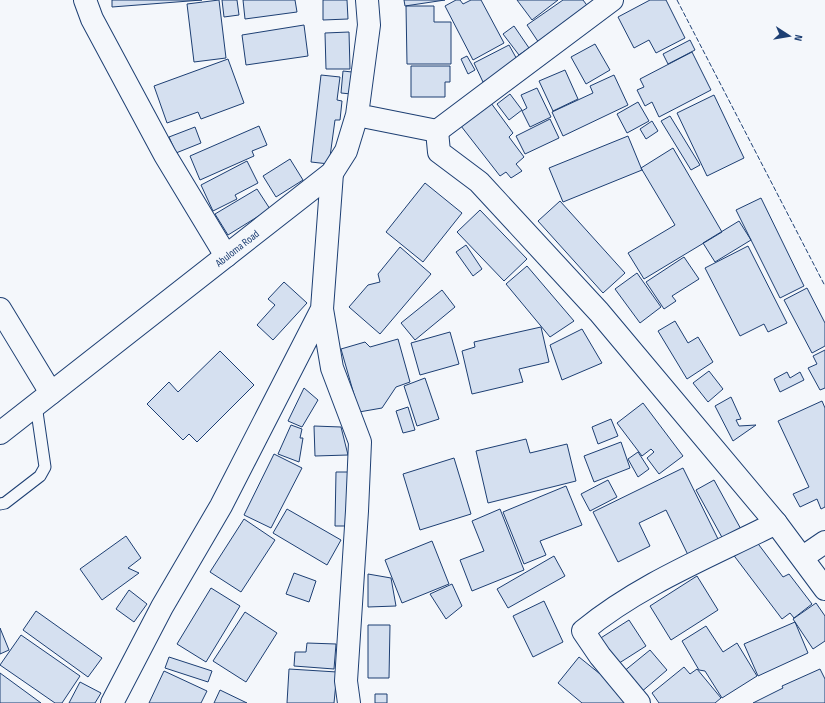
<svg xmlns="http://www.w3.org/2000/svg" width="825" height="703" viewBox="0 0 825 703" font-family="'Sofia Sans Condensed',sans-serif">
	<style>
		.building { fill: #d5e0f0; stroke: #1d3f73 }
		.lines { fill: none; stroke-linecap: round; stroke-linejoin: round }
		.lane-casing { stroke: #1d3f73; stroke-width: 13 }
		.street-casing { stroke: #1d3f73; stroke-width: 24 }
		.secondary-casing { stroke: #1d3f73; stroke-width: 24 }
		.lane { stroke: #f4f7fb; stroke-width: 11 }
		.street { stroke: #f4f7fb; stroke-width: 22 }
		.secondary { stroke: #f4f7fb; stroke-width: 22 }
		.fence { stroke: #1d3f73; stroke-width: 1; stroke-dasharray: 5 2; stroke-linecap: butt }
		.labels { text-anchor: middle; stroke-width: 3; stroke-linejoin: round; paint-order: stroke }
		.street-label { font-size: 11px; fill: #1d3f73; stroke: #f4f7fb }
	</style>
	<rect width="100%" height="100%" fill="#f4f7fb"/>
	<path class="building" d="M112,0H202L112,7Z
		M219,0L226,58L194,62L187,4Z
		M222,0H237L239,15L224,17Z
		M243,0H295L297,12L245,19Z
		M323,0H347L348,19L323,20Z
		M404,0H445L405,6Z
		M456,0H460L463,4L471,0H481L504,43L473,60L445,6Z
		M517,0H558L532,20Z
		M563,0H583L589,8L539,43L527,25Z
		M650,0H666L685,38L656,53L649,40L634,48L618,17Z
		M406,6H434V22H451V64H407Z
		M304,25L308,56L246,65L242,35Z
		M514,26L529,48L519,55L503,34Z
		M349,32L350,69H326L325,33Z
		M690,40L695,50L668,64L663,54Z
		M595,44L610,70L586,84L571,57Z
		M509,45L519,63L483,82L474,63Z
		M692,52L711,90L659,117L652,102L645,106L637,90L644,87L640,79Z
		M467,56L475,70L468,74L461,59Z
		M228,59L244,103L201,119L198,112L167,123L154,86Z
		M411,66H450V82H445V97H411Z
		M565,70L578,99L553,111L539,81Z
		M343,71L352,72L351,94L341,93Z
		M321,75L340,77L337,100L342,101L340,120H335L329,164L311,162Z
		M614,75L628,105L563,136L552,112L593,93L590,86Z
		M537,88L551,117L530,127L522,111L527,108L521,95Z
		M510,94L522,110L509,120L497,104Z
		M714,95L744,158L707,176L677,113Z
		M638,102L649,121L627,133L617,114Z
		M491,103L513,133L509,137L524,157L516,164L522,171L511,178L506,172L500,176L461,126Z
		M670,116L700,165L691,170L661,121Z
		M550,119L559,138L525,154L516,136Z
		M652,121L658,131L646,139L640,129Z
		M259,126L267,145L252,151L254,156L200,180L190,156Z
		M195,127L201,143L176,153L169,137Z
		M628,136L642,170L563,202L549,168Z
		M673,148L722,232L644,279L628,253L675,225L641,168Z
		M290,159L303,180L276,197L263,176Z
		M247,161L258,183L235,195L237,199L213,211L201,185Z
		M425,183L462,213L423,262L386,232Z
		M257,189L270,209L228,235L215,214Z
		M761,198L804,286L780,298L736,210Z
		M560,201L625,273L603,293L538,221Z
		M480,210L527,259L504,281L457,232Z
		M739,221L751,240L715,262L703,243Z
		M466,245L482,269L473,276L456,252Z
		M748,246L787,323L768,332L764,324L740,336L705,268Z
		M400,247L431,274L380,334L349,307L368,285L380,282L378,274Z
		M684,257L699,279L672,296L676,301L664,309L646,282Z
		M527,266L574,321L550,337L506,284Z
		M637,273L661,307L640,323L615,289Z
		M284,282L307,303L273,340L257,325L275,305L268,299Z
		M807,288L825,323V346L812,353L784,300Z
		M442,290L455,307L415,340L401,323Z
		M675,321L688,343L698,337L713,362L687,379L658,331Z
		M541,327L549,362L519,369L523,382L472,394L462,351L475,347L474,342Z
		M582,329L602,363L562,380L550,345Z
		M450,332L459,364L420,375L411,343Z
		M398,339L410,382L396,387L382,408L359,412L341,349L365,342L370,347Z
		M825,350V388L820,390L808,368L817,364L813,356Z
		M220,351L254,385L197,442L189,434L183,440L147,404L169,382L178,392Z
		M709,371L723,389L708,402L693,383Z
		M787,372L790,378L800,372L804,380L780,392L774,379Z
		M425,378L439,419L417,426L404,386Z
		M304,388L318,400L302,427L288,421Z
		M731,397L741,419L736,420L739,426L756,425L733,441L715,406Z
		M822,401L825,408V507L821,509L817,499L800,507L793,494L809,487L778,421Z
		M643,403L683,456L659,474L647,458L654,452L651,449L642,456L617,423Z
		M408,407L415,430L403,433L396,411Z
		M611,419L618,436L598,444L592,427Z
		M291,425L302,429L300,438H303L299,462L278,454Z
		M314,426L341,427L348,455L315,456Z
		M526,439L530,453L567,444L576,481L488,503L476,451Z
		M621,442L630,468L594,482L584,456Z
		M638,452L649,469L638,477L628,459Z
		M274,454L302,468L271,528L244,515Z
		M454,458L471,514L420,530L403,474Z
		M683,468L719,541L689,557L666,510L639,523L650,546L618,562L593,512Z
		M336,472H350L349,526H335Z
		M608,480L617,497L590,511L581,494Z
		M714,480L742,531L724,541L696,490Z
		M566,486L582,525L540,541L546,555L524,564L503,512Z
		M287,509L341,540L327,565L273,533Z
		M500,509L524,570L472,591L460,560L484,551L472,521Z
		M244,519L275,540L241,592L210,572Z
		M126,536L141,558L128,568L139,573L102,600L80,569Z
		M753,537L783,577L789,574L812,604L794,618L790,613L782,619L732,553Z
		M432,541L449,584L402,603L385,560Z
		M554,556L565,576L508,608L497,589Z
		M294,573L316,581L309,602L286,594Z
		M368,574L391,578L396,606L368,607Z
		M697,576L718,610L671,640L650,606Z
		M452,584L462,606L446,619L430,594Z
		M211,588L240,606L206,662L177,644Z
		M129,590L147,604L134,622L116,609Z
		M544,601L563,642L533,657L513,616Z
		M816,603L825,616V641L813,649L793,619Z
		M36,611L102,658L88,677L23,630Z
		M245,612L277,633L246,682L213,661Z
		M629,620L646,646L613,667L596,641Z
		M795,622L808,653L758,676L744,644Z
		M368,625H390L389,678H368Z
		M706,626L723,652L737,643L757,676L722,698L705,671L699,670L682,641Z
		M0,628L9,650L0,654Z
		M21,635L80,676L62,703H55L0,665Z
		M307,643L336,644L334,669L294,666L295,652H306Z
		M650,650L667,670L640,693L623,672Z
		M169,657L212,671L208,682L165,668Z
		M579,657L636,703H582L558,683Z
		M684,667L690,674L697,669L721,698L715,703H659L652,693Z
		M289,669L337,672L334,703H287Z
		M820,669L825,679V703H753L783,688L782,686Z
		M164,671L207,691L201,703H149Z
		M0,673L41,703H0Z
		M80,682L101,693L95,703H69Z
		M220,690L247,703H214Z
		M375,694H387V703H375Z"/>
	<g class="lines">
		<g class="lane-casing">
			<path id="lane" d="M0,504L5,503L40,476L45,467L36,405"/>
		</g>
		<g class="street-casing">
			<path id="street" d="M85,0L92,19L165,155L226,256
				M437,131L612,0
				M0,309L51,393
				M322,309L332,368L360,442L357,511L346,681L349,703
				M803,557L825,542
				M112,703L162,607L221,506L322,309L332,173
				M639,703L600,656L583,631C640,584 711,556 776,523"/>
		</g>
		<g class="secondary-casing">
			<path id="secondary" d="M357,115L437,131L439,152L479,182L599,312L776,523L825,589
				M0,433L332,173L346,151L357,115L369,25L367,0"/>
		</g>
		<use href="#lane" class="lane"/>
		<use href="#street" class="street"/>
		<use href="#secondary" class="secondary"/>
		<path class="fence" d="M677,0L825,286"/>
	</g>
	<g class="labels">
		<g class="street-label">
			<text transform="translate(237 248) rotate(-38)" y="4">Abuloma Road</text>
		</g>
	</g>
	<g transform="translate(789 36) rotate(102)" stroke="#f4f7fb" stroke-width="3" paint-order="stroke">
	<path d="M0-3L7 15L0 10L-7 15Z" fill="#1d3f73"/>
	<text y="-6" font-size="11" font-weight="bold" text-anchor="middle" fill="#1d3f73">N</text>
	</g>
</svg>
